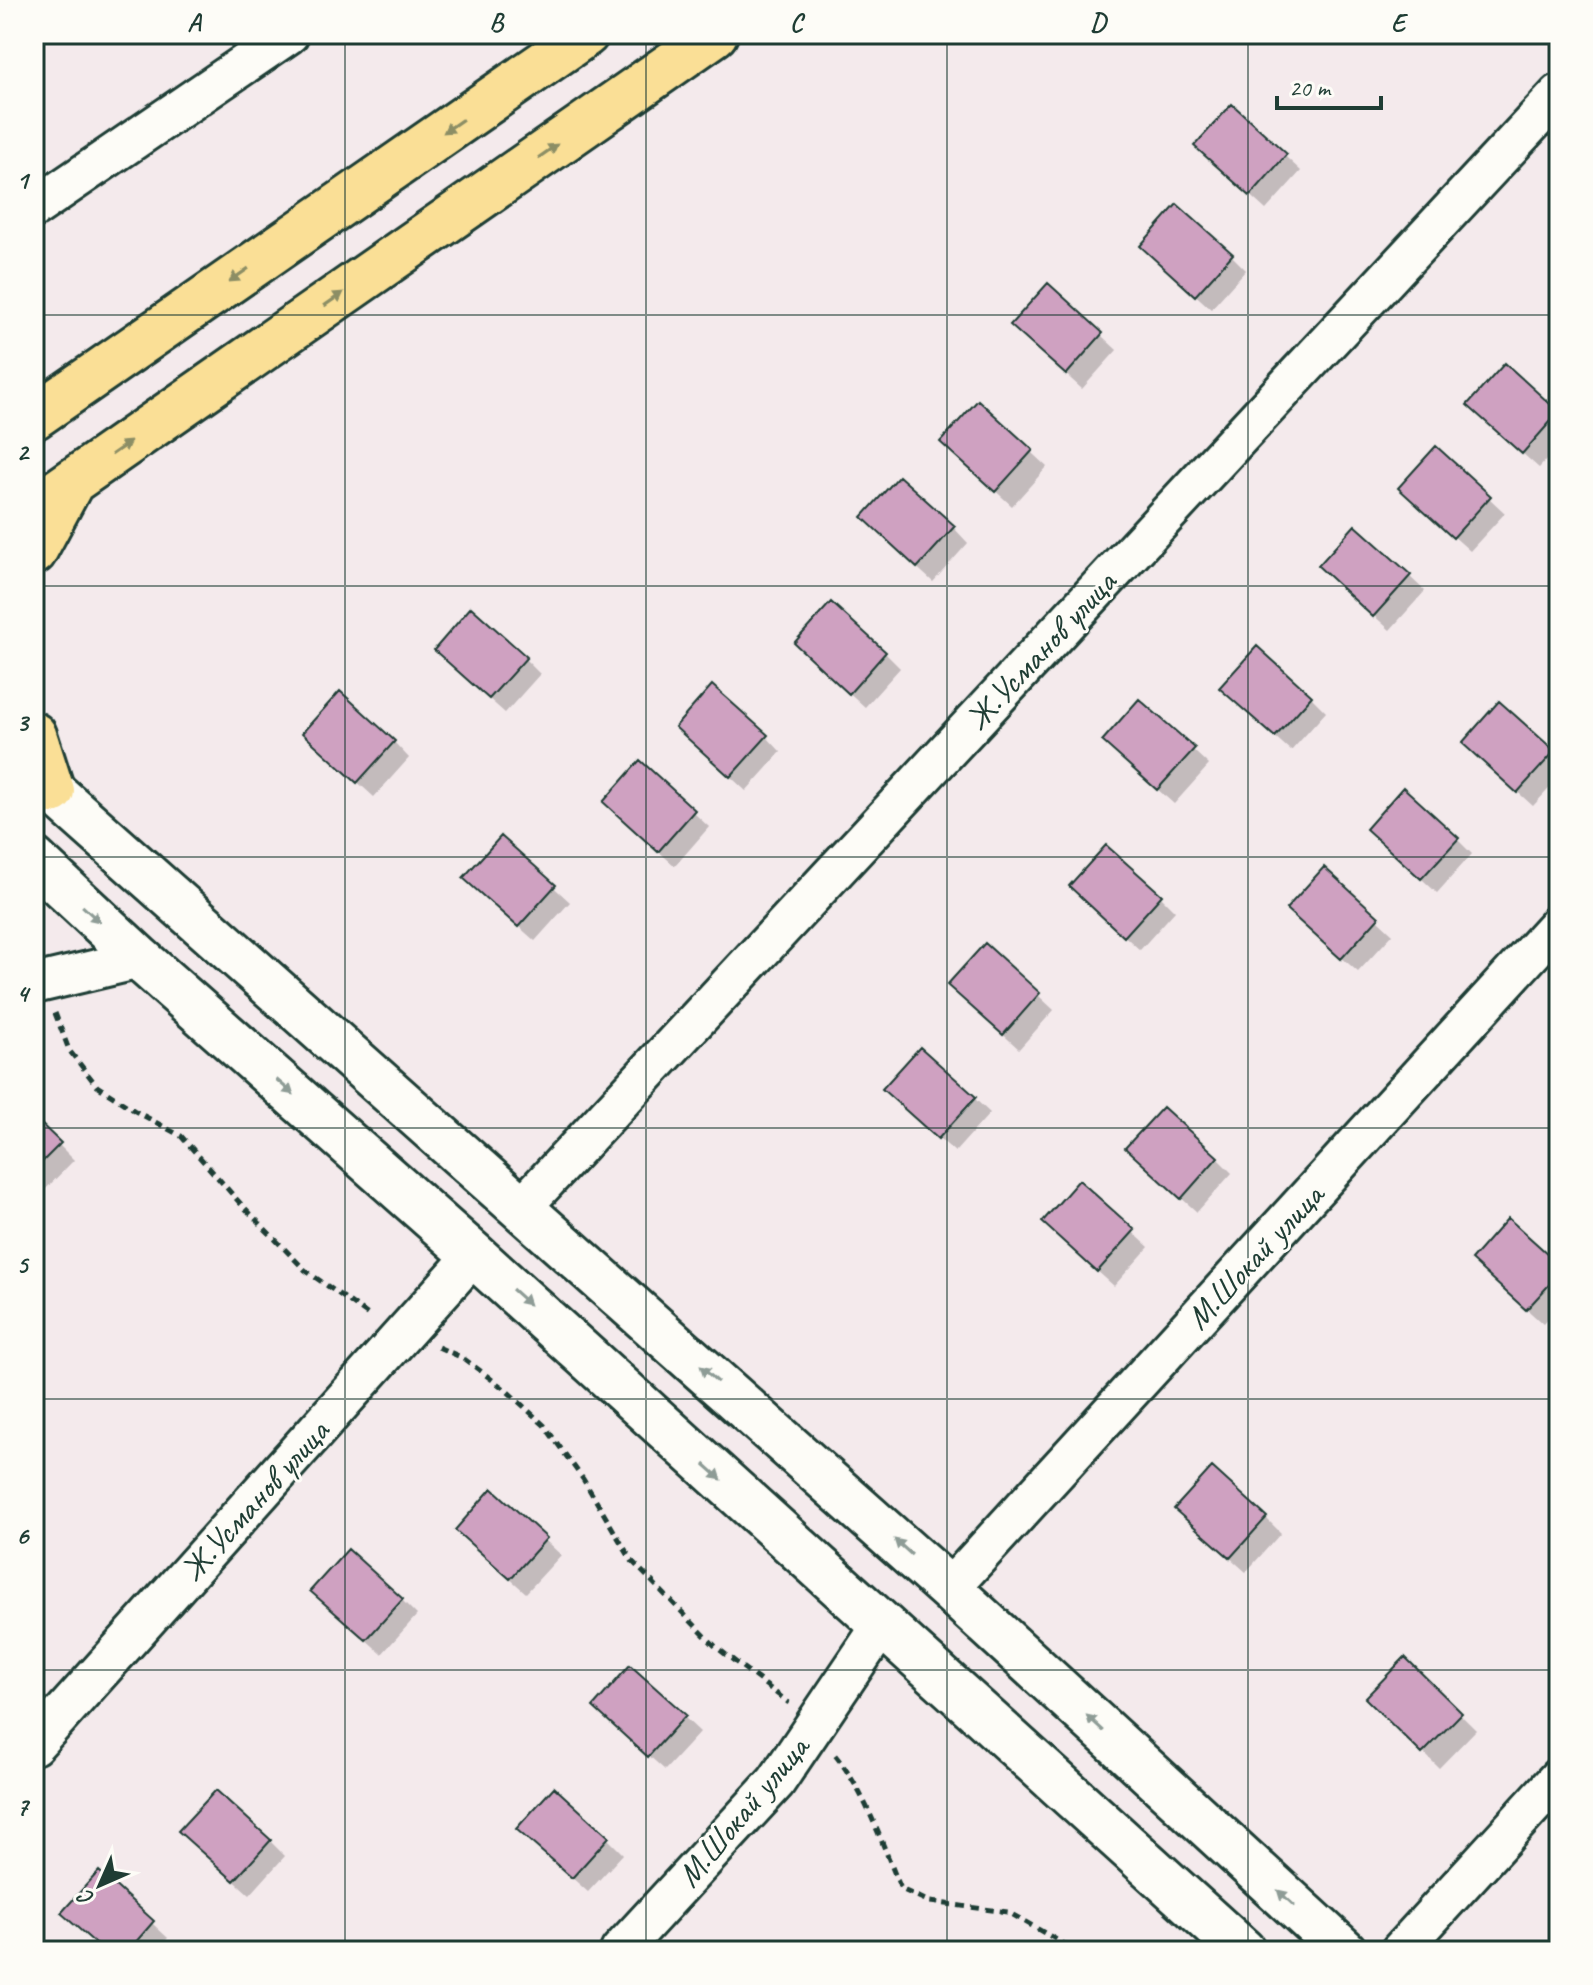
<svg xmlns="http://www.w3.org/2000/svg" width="1593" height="1985" viewBox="0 0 1593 1985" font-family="Caveat,sans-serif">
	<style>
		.shadow { fill: #0003 }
		.building { fill: #cfa1c1; stroke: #1f3d34; stroke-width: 2 }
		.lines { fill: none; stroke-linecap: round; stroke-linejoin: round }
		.minor-casing { stroke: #1f3d34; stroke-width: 44 }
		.tertiary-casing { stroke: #1f3d34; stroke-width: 50 }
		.trunk-casing { stroke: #1f3d34; stroke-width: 50 }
		.path { stroke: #1f3d34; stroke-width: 5; stroke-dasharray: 8 6; stroke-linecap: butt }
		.minor { stroke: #fdfcf7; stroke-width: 38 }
		.tertiary { stroke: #fdfcf7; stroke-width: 44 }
		.trunk { stroke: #fadf96; stroke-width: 44 }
		.oneway { fill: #8c8e65 }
		.oneway2 { fill: #8e9c96 }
		.grid { fill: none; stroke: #1f3d34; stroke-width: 2; stroke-opacity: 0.55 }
		.labels { text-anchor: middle; stroke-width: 6; stroke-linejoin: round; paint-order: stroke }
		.street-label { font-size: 34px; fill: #1f3d34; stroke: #fdfcf7 }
		.neatline { fill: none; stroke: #1f3d34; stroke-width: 3 }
		.grid-label { font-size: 26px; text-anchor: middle; font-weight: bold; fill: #1f3d34 }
	</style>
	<rect width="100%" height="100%" fill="#f4eaec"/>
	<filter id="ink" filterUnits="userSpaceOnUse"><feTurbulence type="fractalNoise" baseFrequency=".0125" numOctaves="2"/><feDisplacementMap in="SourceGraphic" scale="16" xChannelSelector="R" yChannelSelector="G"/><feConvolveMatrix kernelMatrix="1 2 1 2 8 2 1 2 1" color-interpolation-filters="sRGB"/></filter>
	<g filter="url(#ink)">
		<path class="shadow" d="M1232,107L1301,171L1266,210L1212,161Z
			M1231,255L1246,270L1211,309L1158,261Z
			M1048,286L1117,350L1082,389L1028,340Z
			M1505,366L1559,414V446L1539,468L1485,420Z
			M978,403L1047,467L1012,506L958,457Z
			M1489,498L1505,513L1470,551L1416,503Z
			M953,527L968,543L933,582L879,533Z
			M1409,576L1425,591L1390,630L1336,582Z
			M885,653L900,668L865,707L812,659Z
			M525,659L540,674L505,713L451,665Z
			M1311,697L1326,712L1291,751L1237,703Z
			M1140,701L1209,765L1174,804L1120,756Z
			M1500,704L1559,758V778L1533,806L1480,758Z
			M766,736L781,752L746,791L693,742Z
			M394,742L409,758L374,797L320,748Z
			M640,763L709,827L675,866L620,817Z
			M501,839L570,902L535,941L481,893Z
			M1457,839L1472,854L1437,893L1384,844Z
			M1324,870L1393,934L1358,972L1304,924Z
			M1160,896L1175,911L1140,950L1087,902Z
			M985,946L1054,1010L1019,1049L965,1000Z
			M974,1098L990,1113L955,1152L900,1104Z
			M34,1120L74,1160L37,1198L34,1195Z
			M1217,1158L1232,1173L1197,1212L1143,1164Z
			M1079,1183L1149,1247L1114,1286L1060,1238Z
			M1559,1267V1306L1543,1324L1489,1275Z
			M492,1491L561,1555L526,1593L472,1545Z
			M1266,1518L1281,1533L1246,1572L1192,1524Z
			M402,1600L417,1615L382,1654L328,1606Z
			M1405,1660L1476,1730L1439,1768L1368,1698Z
			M684,1717L700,1732L665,1770L611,1722Z
			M607,1838L623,1854L588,1892L534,1844Z
			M270,1841L285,1856L250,1895L196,1846Z
			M99,1874L168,1938L156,1951H105Z"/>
		<path class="building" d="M1232,104L1287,154L1250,196L1194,146Z
			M1177,204L1233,254L1195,296L1140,246Z
			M1048,283L1103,333L1066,375L1010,325Z
			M1505,363L1559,412L1522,454L1467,405Z
			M978,400L1033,450L995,492L940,442Z
			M1436,446L1491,496L1453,538L1398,488Z
			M899,476L955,526L917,568L862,517Z
			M1355,525L1411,575L1373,617L1318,566Z
			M831,602L886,652L849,694L794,643Z
			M471,607L527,657L489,699L434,650Z
			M1257,646L1312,696L1275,737L1219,688Z
			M712,685L768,735L730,777L675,727Z
			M340,691L395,741L357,783L302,733Z
			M1139,699L1195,748L1157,790L1102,741Z
			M1499,701L1555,751L1517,793L1462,743Z
			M640,760L695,810L658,852L603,802Z
			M1403,787L1459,838L1421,879L1366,829Z
			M501,836L556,885L518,927L463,878Z
			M1106,845L1162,895L1124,937L1069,886Z
			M1324,867L1379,917L1341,959L1286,909Z
			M985,943L1040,993L1003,1035L947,985Z
			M920,1047L976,1097L938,1139L882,1089Z
			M1163,1107L1218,1157L1181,1199L1125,1148Z
			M34,1117L61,1143L34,1170Z
			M1079,1180L1135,1230L1097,1272L1042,1222Z
			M1508,1218L1559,1264V1274L1526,1310L1471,1260Z
			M1212,1467L1267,1517L1230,1558L1174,1509Z
			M492,1488L547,1538L510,1579L455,1530Z
			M348,1549L403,1599L366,1640L310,1591Z
			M1405,1657L1462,1713L1422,1754L1365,1698Z
			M630,1665L686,1715L648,1757L593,1707Z
			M554,1787L609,1837L572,1878L516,1829Z
			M216,1790L271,1840L234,1881L178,1831Z
			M99,1871L154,1921L128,1951H104L61,1913Z"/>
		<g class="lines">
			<g class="minor-casing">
				<path id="minor" d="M34,208L289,34
					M34,984L140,959
					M522,1207L1559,94
					M949,1589L1559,923
					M34,1745L474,1255
					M620,1951L776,1782L882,1625
					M1400,1951L1559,1777"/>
			</g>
			<g class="tertiary-casing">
				<path id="tertiary" d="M34,775L949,1589L1344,1951
					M34,860L140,959L474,1255L1243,1951"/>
			</g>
			<g class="trunk-casing">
				<path id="trunk" d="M34,417L586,34
					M34,508L715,34
					M34,552L69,487
					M34,735L52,791"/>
			</g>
			<path class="path" d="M55,1013L69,1050L97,1086L135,1111L181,1136L240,1203L305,1270L371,1317
				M438,1347L463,1358L506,1390L544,1425L583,1479L632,1561L716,1647L789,1703
				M835,1755C866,1793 882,1844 901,1889L930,1902L1008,1912L1076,1951"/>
			<use href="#minor" class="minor"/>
			<use href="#tertiary" class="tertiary"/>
			<use href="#trunk" class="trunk"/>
		</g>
		<defs><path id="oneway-solid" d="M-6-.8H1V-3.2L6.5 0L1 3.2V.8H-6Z" transform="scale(2)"/></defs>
		<g class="oneway">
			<use href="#oneway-solid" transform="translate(453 126) rotate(145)"/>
			<use href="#oneway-solid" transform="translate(548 151) rotate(-35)"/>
			<use href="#oneway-solid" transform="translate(239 275) rotate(145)"/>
			<use href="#oneway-solid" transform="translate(334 299) rotate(-35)"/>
			<use href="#oneway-solid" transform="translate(121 448) rotate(-35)"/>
		</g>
		<g class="oneway2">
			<use href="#oneway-solid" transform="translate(91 914) rotate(43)"/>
			<use href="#oneway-solid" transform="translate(285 1087) rotate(41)"/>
			<use href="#oneway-solid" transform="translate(521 1297) rotate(42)"/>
			<use href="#oneway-solid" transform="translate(709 1374) rotate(-138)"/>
			<use href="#oneway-solid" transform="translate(713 1472) rotate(42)"/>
			<use href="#oneway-solid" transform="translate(903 1547) rotate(-138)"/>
			<use href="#oneway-solid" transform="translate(1095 1723) rotate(-137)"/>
			<use href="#oneway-solid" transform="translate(1286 1898) rotate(-137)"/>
		</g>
	</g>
	<path class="grid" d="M345,34V1951M646,34V1951M947,34V1951M1248,34V1951M34,315H1559M34,586H1559M34,857H1559M34,1128H1559M34,1399H1559M34,1670H1559"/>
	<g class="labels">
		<g class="street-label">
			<text transform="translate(1040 650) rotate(-47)" y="12">Ж.Усманов улица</text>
			<text transform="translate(1254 1256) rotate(-47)" y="12">М.Шокай улица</text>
			<text transform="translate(254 1500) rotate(-48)" y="12">Ж.Усманов улица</text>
			<text transform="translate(742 1811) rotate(-50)" y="12">М.Шокай улица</text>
		</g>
	</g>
	<rect width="1593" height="1985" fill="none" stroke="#fdfcf7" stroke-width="88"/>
	<g transform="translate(100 1885) rotate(225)" stroke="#fdfcf7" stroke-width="6" paint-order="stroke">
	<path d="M0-6L14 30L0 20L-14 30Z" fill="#1f3d34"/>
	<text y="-12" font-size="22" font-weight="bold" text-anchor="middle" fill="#1f3d34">С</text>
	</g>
	<path d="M1277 96v12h104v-12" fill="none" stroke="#1f3d34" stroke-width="4"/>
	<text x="1289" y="96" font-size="24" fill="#1f3d34" stroke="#fdfcf7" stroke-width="6" paint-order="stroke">20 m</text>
	<rect x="44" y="44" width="1505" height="1897" class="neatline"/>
	<g class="grid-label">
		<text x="194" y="31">A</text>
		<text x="496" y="31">B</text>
		<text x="796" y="31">C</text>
		<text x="1098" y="31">D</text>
		<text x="1398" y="31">E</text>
		<text x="22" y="189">1</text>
		<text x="22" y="460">2</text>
		<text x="22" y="731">3</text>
		<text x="22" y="1002">4</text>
		<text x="22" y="1273">5</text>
		<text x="22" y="1544">6</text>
		<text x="22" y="1815">7</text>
	</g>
</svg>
